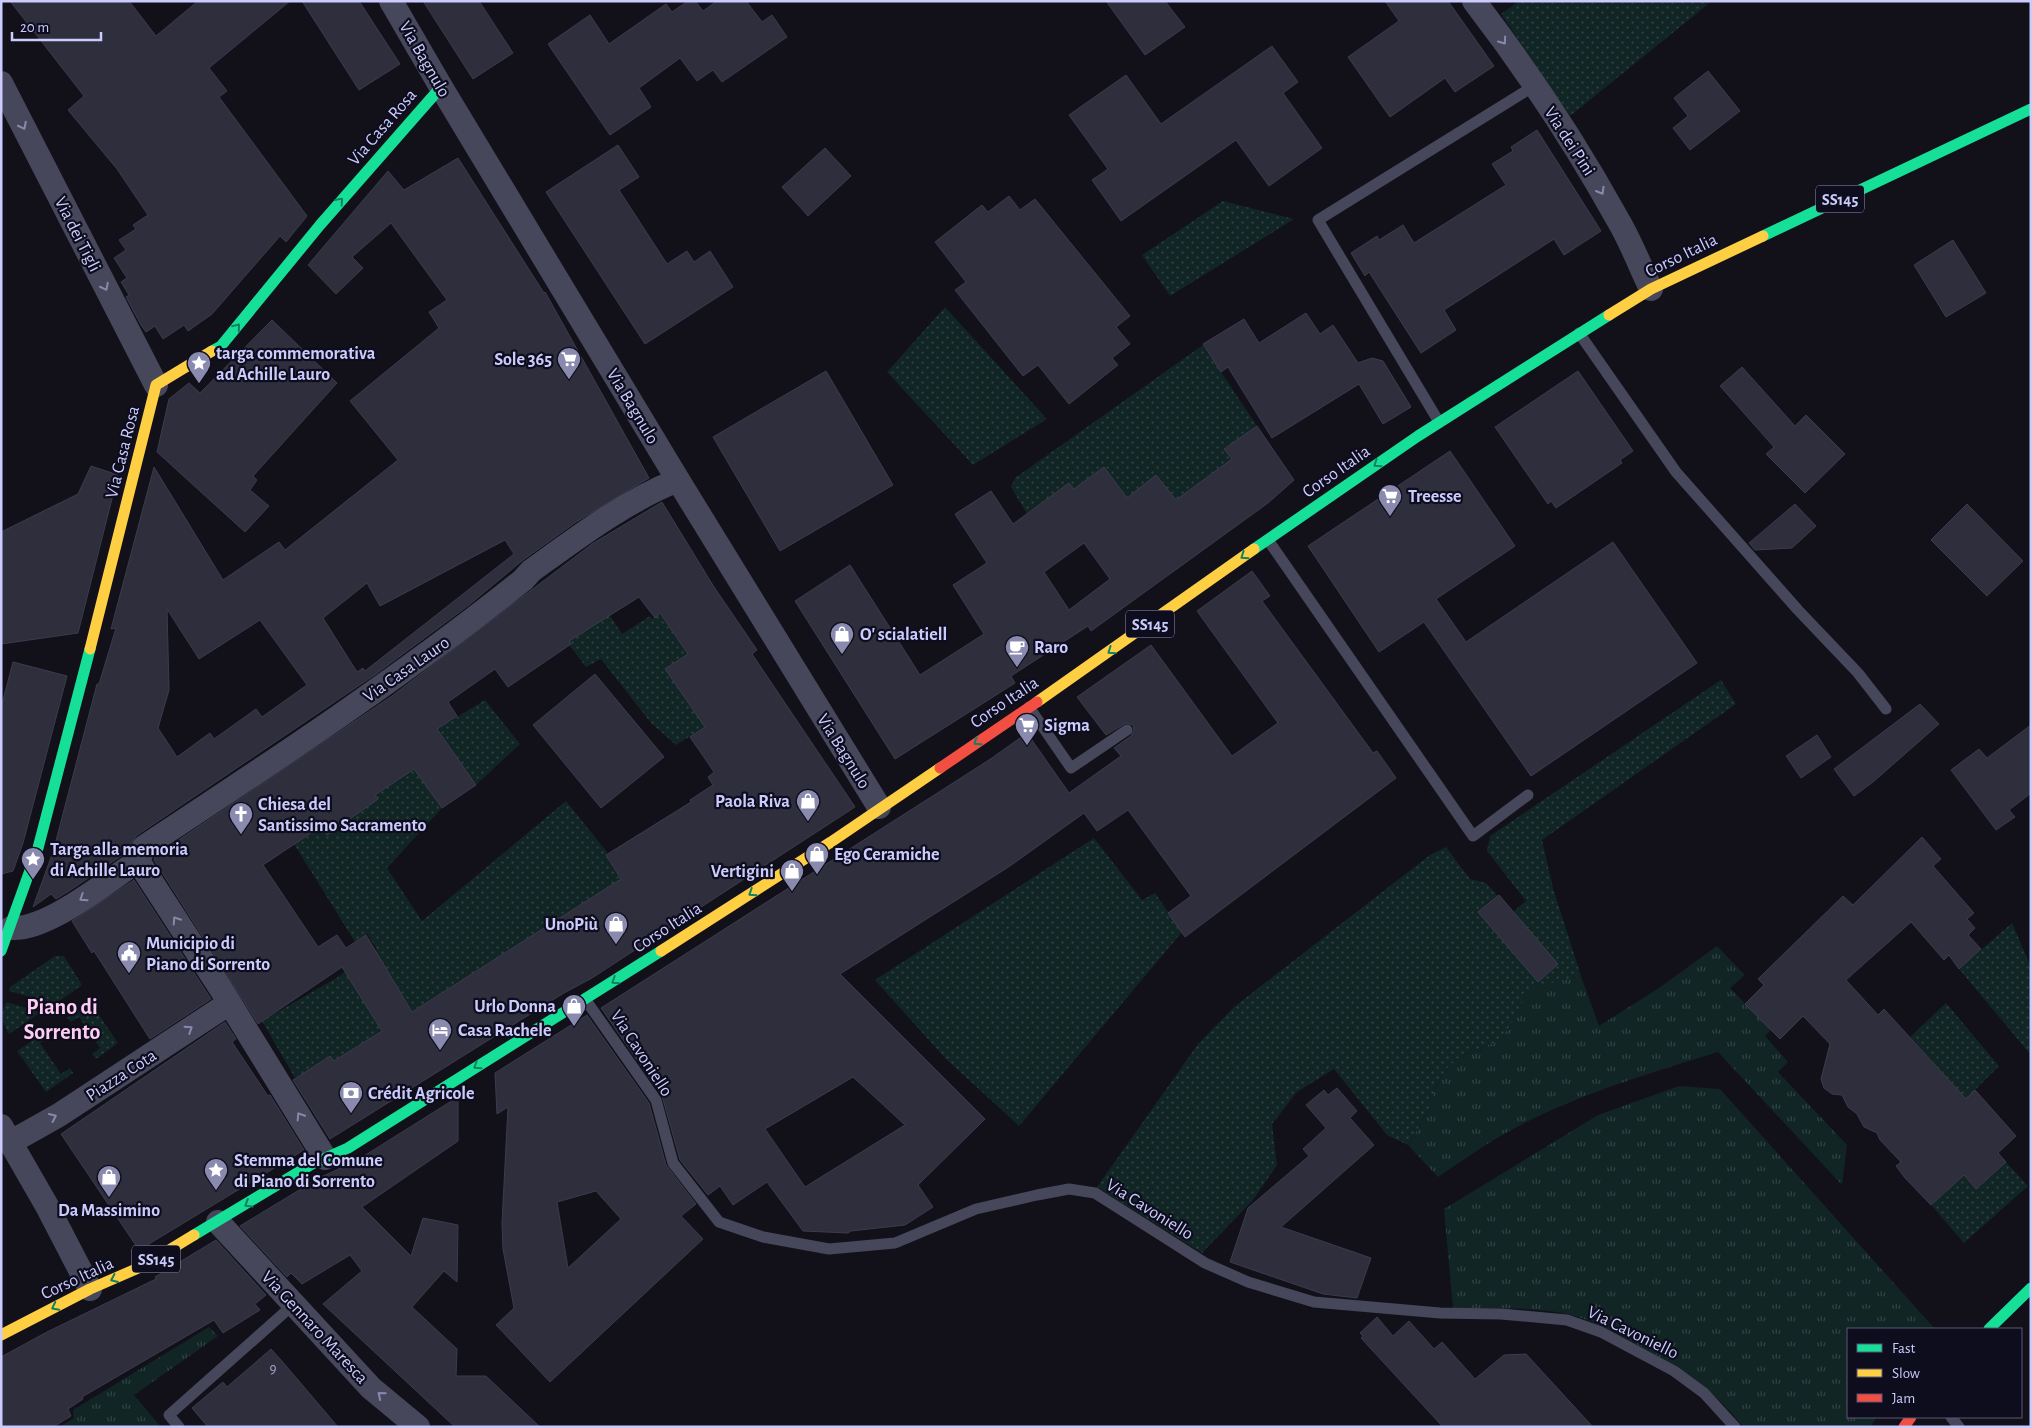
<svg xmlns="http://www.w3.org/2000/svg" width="2032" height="1428" viewBox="0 0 2032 1428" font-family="'Alegreya Sans',sans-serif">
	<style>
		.grass { fill: url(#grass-tufts) }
		.garden { fill: url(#garden-dots) }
		.building { fill: #2f2e3d; stroke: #3c3b4e; fill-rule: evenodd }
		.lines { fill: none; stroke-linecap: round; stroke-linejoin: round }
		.lane { stroke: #46475b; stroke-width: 11 }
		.street { stroke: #46475b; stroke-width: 24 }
		.fast { stroke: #16e098; stroke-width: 11 }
		.slow { stroke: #ffcf43; stroke-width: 11 }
		.jam { stroke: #f24e42; stroke-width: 11 }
		.oneway { stroke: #8889ac }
		.oneway2 { stroke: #128161 }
		.labels { text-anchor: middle; stroke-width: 4.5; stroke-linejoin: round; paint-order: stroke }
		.number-label { font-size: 15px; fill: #a4a4ce }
		.shield { fill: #0e0d1e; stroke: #9292bb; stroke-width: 1 }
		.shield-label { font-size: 16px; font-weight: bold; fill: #cbcbfe }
		.street-label { font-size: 18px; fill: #cbcbfe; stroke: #0e0d1e }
		.poi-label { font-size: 18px; font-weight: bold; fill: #cbcbfe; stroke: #0e0d1e; text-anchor: start }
		.district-label { font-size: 22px; font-weight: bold; fill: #fecdf1; stroke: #0e0d1e }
	</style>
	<defs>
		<pattern id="grass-tufts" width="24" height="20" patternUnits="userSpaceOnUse" patternTransform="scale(1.25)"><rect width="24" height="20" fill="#102524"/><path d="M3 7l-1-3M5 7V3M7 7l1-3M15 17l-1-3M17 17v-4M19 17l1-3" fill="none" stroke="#314345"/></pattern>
		<pattern id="garden-dots" width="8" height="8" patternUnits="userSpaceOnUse" patternTransform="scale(1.25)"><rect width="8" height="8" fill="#102524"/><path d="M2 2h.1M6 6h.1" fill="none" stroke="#314345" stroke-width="1.8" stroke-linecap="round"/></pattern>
	</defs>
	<rect width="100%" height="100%" fill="#12111a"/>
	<path class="grass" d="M1717,946L1745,975L1730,988L1771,1030L1765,1036L1788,1062L1778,1072L1847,1145L1842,1185L1718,1052C1644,1075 1569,1097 1502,1135C1480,1148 1459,1163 1438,1177L1408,1145L1430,1108L1435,1088L1445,1070L1461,1056L1498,1041L1511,1025L1529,987L1581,976L1599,1026L1659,988Z
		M1679,1086L1720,1089L1935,1329H1848V1417H1877L1870,1427H1743C1712,1386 1672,1363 1628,1340C1609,1330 1589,1319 1568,1314C1535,1307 1487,1308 1453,1308L1444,1209L1598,1115Z
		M209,1327L218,1336L134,1395L161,1427H60L74,1418L73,1410Z"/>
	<path class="garden" d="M1519,1H1712L1570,116L1501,14Z
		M1223,201L1294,219L1170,296L1142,255Z
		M945,307L1047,419L973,465L887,372Z
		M1203,345L1257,426L1224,449L1232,459L1188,491L1150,530L1104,467L1074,489L1069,483L1027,514L1011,487L1015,478Z
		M609,614L622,634L650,616L652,619L660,614L688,654L666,669L720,718L676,745L651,723L601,659L586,667L567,642Z
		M1721,680L1736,704L1542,840L1553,888L1581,976L1529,988L1511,1025L1498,1041L1461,1056L1445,1070L1435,1088L1430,1108L1408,1145L1387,1135L1334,1069L1297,1092L1272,1124L1277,1165L1253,1200L1202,1253L1097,1187L1198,1044L1234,1007L1430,855L1446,847L1470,879L1486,883L1513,912L1526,901L1487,851L1490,836Z
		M485,700L520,744L476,785L437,729Z
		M411,744L444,793L435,799L442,808L387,868L422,921L566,801L607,852L606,855L621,879L334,1061L330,1056L295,1078L262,1021L338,977L377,949L367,934L355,942L294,844L320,827L327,835L378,799L375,795L388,786Z
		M1094,838L1142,900L1155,893L1182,932L1019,1126L945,1058L875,980Z
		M2012,923L2031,967V1055L1959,969Z
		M55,956H64L82,985L55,1004L9,991L10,987Z
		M6,1002L41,1012L9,1034C2,1022 0,1015 6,1002Z
		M90,1002L118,1043L96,1059L92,1054L100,1048L79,1017L71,1022L67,1018Z
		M1946,1003L1999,1066L1966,1099L1910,1037Z
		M45,1032L48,1037L40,1043L61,1074L70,1068L73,1073L46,1092L17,1051Z
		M2006,1162L2028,1186L1964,1243L1931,1205L1964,1175L1976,1189Z"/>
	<path class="building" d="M10,1H129L156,36L198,1H290L209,68L227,91L219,97L307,216L286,242L280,236L212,314L188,331L184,325L163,339L155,326L146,332L141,325L126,297L129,295L121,282L127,278L114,258L126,250L119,240L136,229L133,225L148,215L117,169L68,110L84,96Z
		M302,1H359L400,64L359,90Z
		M423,1H479L513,53L473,79Z
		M688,1H695L703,11L717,1H746L762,22L772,15L787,37L722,82L713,70L697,81L680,58L639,88L651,107L610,135L548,44L590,15L609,44L666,4L672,12Z
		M1106,1H1165L1185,27L1145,55Z
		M1385,1H1448L1494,66L1455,92L1445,78L1390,117L1348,57L1399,21Z
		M1272,46L1298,82L1283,93L1322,148L1269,186L1236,140L1121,221L1092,180L1108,169L1069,115L1126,75L1161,124Z
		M1708,71L1740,111L1690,150L1673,128L1688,116L1674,98Z
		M1537,130L1601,231L1564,255L1554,239L1444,310L1456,330L1421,353L1369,272L1365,276L1351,253L1377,236L1379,240L1403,225L1414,243L1506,185L1492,164L1513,151L1511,147Z
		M618,145L639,177L619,190L667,264L687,251L694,262L710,251L733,287L645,344L546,192Z
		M825,148L851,176L808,216L782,187Z
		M458,158L544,293L545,292L649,478L576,522L523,560L469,605L376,674L136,836L127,852L69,891L56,899L51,894L33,907L53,852L97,684H99L116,628L111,629L154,467L223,580L279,542L285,550L398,460L350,401L439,328L429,312L447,300L391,223L352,257L363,268L336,294L308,265L388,171L404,190ZM505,540L514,554L365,671L363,668L357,672L323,618L367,583L380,606ZM167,609L199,659L260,620L307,685L262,717L256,709L214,739L210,733L177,757L158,728L169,690Z
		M1009,196L1020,210L1035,199L1130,316L1116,327L1130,344L1112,358L1118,365L1069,404L1038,365L1023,376L955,290L966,282L935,242L982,205L988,212Z
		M1953,240L1986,293L1946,317L1914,265Z
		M1306,313L1320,334L1333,325L1358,363L1372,358L1383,361L1411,407L1383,424L1359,384L1272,438L1228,367L1221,372L1203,344L1244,319L1259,343Z
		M272,320L337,383L253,476L257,480L250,490L269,506L245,532L157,452L169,399L189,383L200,393Z
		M1742,367L1795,426L1806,415L1845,454L1805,493L1766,454L1774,447L1720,386Z
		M826,371L893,485L780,551L713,437Z
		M1578,371L1633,451L1620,460L1622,463L1556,508L1551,501L1548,504L1495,427Z
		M1257,426L1294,480L1268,503L1091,631L1088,626L1011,676L1015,683L895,759L795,601L850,565L920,675L984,634L953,585L987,563L955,514L991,491L1013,524L1069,483L1074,489L1104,467L1127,498L1156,475L1176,500L1232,459L1224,449ZM1084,543L1110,579L1069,610L1044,572Z
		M1450,451L1515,546L1436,599L1466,642L1613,542L1697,663L1531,776L1424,622L1379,652L1308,546Z
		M91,466L118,475L78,633L1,644V532L78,494Z
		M662,502L714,587L757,650L752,654L855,807L592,978L564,993L330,1139L293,1080L330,1056L334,1061L382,1031L342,967L258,1024L154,860L155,856L392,696L592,544ZM639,597L655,618L660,613L688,654L665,669L705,727L690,737L714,772L708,777L713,785L690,800L691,802L606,855L621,879L412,1012L366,935L346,948L337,935L318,947L263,865L320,827L327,835L378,799L375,795L414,769L442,808L476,785L437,729L457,716L448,702L495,669L508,687L571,644L569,641Z
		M1795,504L1816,526L1792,548L1755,550L1749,543Z
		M1967,504L2023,561L1987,596L1931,540Z
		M1252,571L1270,596L1262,601L1373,753L1377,751L1396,778L1185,937L1168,913L1191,896L1128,810L1097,831L1084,813L1010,866L840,974L985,1119L918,1185L933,1207L905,1225L851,1231L848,1233L803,1231L767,1182L733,1205L720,1186L708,1195L680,1160L662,1096L601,1008L989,760L1027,733L1069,793L1121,756L1114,748L1131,736L1134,730L1133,725L1126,723L1106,735L1077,697L1151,645L1232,756L1278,723L1197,611ZM853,1077L905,1125L805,1187L765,1129Z
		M13,662L67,676L23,843L13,871L1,874V708Z
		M595,674L664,757L601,808L533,725Z
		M1920,704L1939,724L1873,782L1854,796L1834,769Z
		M2031,725V793L2009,810L2015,817L1996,830L1951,770L1979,749L1987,758Z
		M1817,735L1831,757L1801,778L1786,756Z
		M1922,837L1941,859L1933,866L1974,913L1967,919L1975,928L1968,935L1981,949L1959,969L1949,955L1944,960L1911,922L1846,980L1878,1015L1884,1009L1966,1099L1975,1090L2016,1136L1998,1153L2006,1162L1976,1189L1964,1175L1931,1205L1905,1178L1896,1166L1901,1162L1880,1140L1877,1133L1864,1127L1857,1114L1848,1107L1842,1095L1832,1094L1824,1088L1821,1079L1830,1044L1803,1016L1780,1039L1745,1004L1764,985L1758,979L1843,896L1853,905Z
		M134,880L211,999L150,1039L94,951L92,953L72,921Z
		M1499,895L1558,964L1538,982L1478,912Z
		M587,1015L649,1103L666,1165L696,1204L681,1216L703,1239L550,1382L496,1325L514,1308L503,1249L502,1223L508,1107L497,1114L495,1073ZM596,1191L621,1219L568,1268L557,1202Z
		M225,1022L236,1039L232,1042L268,1096L270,1095L304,1150L139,1250L61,1134Z
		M1337,1088L1357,1111L1350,1118L1374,1145L1281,1227L1371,1258L1357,1298L1323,1294L1230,1262L1248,1208L1309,1156L1303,1149L1326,1128L1306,1105L1324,1090L1328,1095Z
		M458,1097V1141L362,1207L411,1256L423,1218L458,1225L457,1282L444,1271L412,1307L457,1349L456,1376H486L540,1427H455L323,1304L362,1271L350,1255L302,1284L291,1273L287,1277L240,1226L319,1178L356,1161Z
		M216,1240L266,1295L255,1304L260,1310L223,1333L214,1320L82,1397L83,1399L68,1409L71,1416L53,1427H1V1357L47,1332L156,1279L155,1277Z
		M1377,1317L1393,1336L1409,1321L1434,1349L1442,1342L1475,1379L1504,1355L1526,1354L1593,1427H1443L1361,1338L1363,1336L1360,1333Z
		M271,1349L281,1360L338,1427H208L192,1408L223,1382L227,1387Z"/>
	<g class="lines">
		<path class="lane" d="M1579,333L1676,472L1798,610L1858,673L1886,709
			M1439,422L1318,220L1534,86
			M1268,540L1473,836L1528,795
			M1029,707L1071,768L1127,730
			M585,999L656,1100L673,1163L719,1222L763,1237L829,1249L895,1243L976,1209L1037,1195L1069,1189L1095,1193L1205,1263L1248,1282L1314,1302L1440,1313L1501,1314L1567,1320L1601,1332L1674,1371L1704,1393L1735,1427
			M1951,1417L1959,1427
			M179,1427L169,1415L294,1304"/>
		<path class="street" d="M391,1L441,87L678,480L879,807
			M1474,1C1527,70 1576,144 1618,220C1631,242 1640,266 1651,289
			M1,83L156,385
			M138,861L144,847C273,762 402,677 523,580L531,571C578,537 624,502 678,480
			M138,861L221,989L325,1158
			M11,928C47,931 107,881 138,861
			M1,1126L47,1206L90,1289
			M11,1142L59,1115L228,1004
			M218,1222L371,1388L418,1427"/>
		<path class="fast" d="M1763,236L2031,109
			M212,351L221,346L320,225L441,87
			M1254,549L1418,436L1609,315
			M1,951L38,848L90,649
			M194,1235L312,1164L348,1148L661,951
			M1989,1329L2031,1288"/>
		<path class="slow" d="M1609,315L1651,289L1763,236
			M90,649L156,385L212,351
			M1037,702L1254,549
			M661,951L831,842L940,768
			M1,1335L90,1289L143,1266L194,1235"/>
		<path class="jam" d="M940,768L1037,702
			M1904,1427L1911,1417"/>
	</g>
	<defs><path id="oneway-chevron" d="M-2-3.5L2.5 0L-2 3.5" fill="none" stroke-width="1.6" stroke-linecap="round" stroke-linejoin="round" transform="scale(1.25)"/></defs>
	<g class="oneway">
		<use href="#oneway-chevron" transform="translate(1503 41) rotate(55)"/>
		<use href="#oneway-chevron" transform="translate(23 126) rotate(63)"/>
		<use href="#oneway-chevron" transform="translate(1601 191) rotate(60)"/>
		<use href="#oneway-chevron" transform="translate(105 287) rotate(63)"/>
		<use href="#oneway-chevron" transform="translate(83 898) rotate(147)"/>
		<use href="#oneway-chevron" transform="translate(176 920) rotate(-123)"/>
		<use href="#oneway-chevron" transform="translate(189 1029) rotate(-33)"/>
		<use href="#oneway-chevron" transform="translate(300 1116) rotate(-122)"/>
		<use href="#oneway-chevron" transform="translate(53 1117) rotate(-25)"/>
		<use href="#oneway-chevron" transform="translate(381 1395) rotate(-141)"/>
	</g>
	<g class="oneway2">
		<use href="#oneway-chevron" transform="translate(340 201) rotate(-49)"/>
		<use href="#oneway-chevron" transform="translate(237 327) rotate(-51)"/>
		<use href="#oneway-chevron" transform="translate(1377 464) rotate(145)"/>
		<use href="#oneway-chevron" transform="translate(1244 556) rotate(146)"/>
		<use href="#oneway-chevron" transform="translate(1111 651) rotate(145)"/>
		<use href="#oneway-chevron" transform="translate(977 742) rotate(146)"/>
		<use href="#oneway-chevron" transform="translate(752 893) rotate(147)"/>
		<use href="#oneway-chevron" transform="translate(615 981) rotate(147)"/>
		<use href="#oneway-chevron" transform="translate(477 1066) rotate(147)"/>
		<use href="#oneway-chevron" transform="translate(248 1204) rotate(148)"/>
		<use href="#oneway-chevron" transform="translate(114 1279) rotate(156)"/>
		<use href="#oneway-chevron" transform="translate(55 1307) rotate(153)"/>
	</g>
	<defs>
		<g id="supermarket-pin" transform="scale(1.25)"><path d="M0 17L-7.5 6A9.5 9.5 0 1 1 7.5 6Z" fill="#8a8aae" stroke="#0e0d1e"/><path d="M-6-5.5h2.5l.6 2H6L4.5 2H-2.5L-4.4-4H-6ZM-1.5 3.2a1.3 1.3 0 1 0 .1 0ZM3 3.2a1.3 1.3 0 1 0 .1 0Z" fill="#fff"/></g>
		<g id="sight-pin" transform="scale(1.25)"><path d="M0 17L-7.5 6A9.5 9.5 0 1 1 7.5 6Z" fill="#8a8aae" stroke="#0e0d1e"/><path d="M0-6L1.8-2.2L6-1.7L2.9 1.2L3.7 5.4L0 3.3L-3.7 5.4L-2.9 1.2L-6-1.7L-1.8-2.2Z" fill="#fff"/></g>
		<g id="shop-pin" transform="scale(1.25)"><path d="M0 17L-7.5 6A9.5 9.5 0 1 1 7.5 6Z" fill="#8a8aae" stroke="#0e0d1e"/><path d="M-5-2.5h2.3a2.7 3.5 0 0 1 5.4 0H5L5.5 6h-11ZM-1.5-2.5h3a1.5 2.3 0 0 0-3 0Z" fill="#fff"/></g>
		<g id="cafe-pin" transform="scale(1.25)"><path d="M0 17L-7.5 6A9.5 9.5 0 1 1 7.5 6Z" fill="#8a8aae" stroke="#0e0d1e"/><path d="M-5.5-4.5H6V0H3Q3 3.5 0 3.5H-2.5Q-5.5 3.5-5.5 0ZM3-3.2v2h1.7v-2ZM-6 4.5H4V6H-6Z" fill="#fff"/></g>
		<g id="church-pin" transform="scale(1.25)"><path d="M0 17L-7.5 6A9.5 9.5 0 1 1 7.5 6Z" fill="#8a8aae" stroke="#0e0d1e"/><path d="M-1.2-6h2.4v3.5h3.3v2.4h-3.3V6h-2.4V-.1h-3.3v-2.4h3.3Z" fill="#fff"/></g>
		<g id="civic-pin" transform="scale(1.25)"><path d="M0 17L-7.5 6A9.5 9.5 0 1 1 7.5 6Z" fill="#8a8aae" stroke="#0e0d1e"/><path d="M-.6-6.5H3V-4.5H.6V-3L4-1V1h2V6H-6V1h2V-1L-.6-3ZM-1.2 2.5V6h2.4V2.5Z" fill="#fff"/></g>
		<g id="hotel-pin" transform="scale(1.25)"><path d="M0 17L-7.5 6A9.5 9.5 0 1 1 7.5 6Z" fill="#8a8aae" stroke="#0e0d1e"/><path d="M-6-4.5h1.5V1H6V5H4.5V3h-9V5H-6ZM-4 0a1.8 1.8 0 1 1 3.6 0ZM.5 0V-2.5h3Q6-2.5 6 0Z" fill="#fff"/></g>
		<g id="bank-pin" transform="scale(1.25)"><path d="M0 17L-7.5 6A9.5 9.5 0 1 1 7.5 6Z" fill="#8a8aae" stroke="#0e0d1e"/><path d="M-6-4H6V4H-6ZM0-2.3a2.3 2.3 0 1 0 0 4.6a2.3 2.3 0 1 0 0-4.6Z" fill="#fff"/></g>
	</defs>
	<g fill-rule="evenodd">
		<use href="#supermarket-pin" x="569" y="359"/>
		<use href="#sight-pin" x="199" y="363"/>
		<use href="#supermarket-pin" x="1390" y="496"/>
		<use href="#shop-pin" x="842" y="634"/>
		<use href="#cafe-pin" x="1017" y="647"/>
		<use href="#supermarket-pin" x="1027" y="725"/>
		<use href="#shop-pin" x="808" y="801"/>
		<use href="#church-pin" x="241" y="814"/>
		<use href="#shop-pin" x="817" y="854"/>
		<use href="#sight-pin" x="33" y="859"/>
		<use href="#shop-pin" x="792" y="871"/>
		<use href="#shop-pin" x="616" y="924"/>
		<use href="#civic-pin" x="129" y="953"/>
		<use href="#shop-pin" x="574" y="1006"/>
		<use href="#hotel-pin" x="440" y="1030"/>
		<use href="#bank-pin" x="351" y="1093"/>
		<use href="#sight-pin" x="216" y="1170"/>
		<use href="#shop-pin" x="109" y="1177"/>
	</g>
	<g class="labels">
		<g class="number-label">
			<text x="273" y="1373">9</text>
		</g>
		<g class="shield">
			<rect x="1816" y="185.5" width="48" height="27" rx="4"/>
			<rect x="1126" y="610.5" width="48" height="27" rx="4"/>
			<rect x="132" y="1245.5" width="48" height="27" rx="4"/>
		</g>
		<g class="shield-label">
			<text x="1840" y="205">SS145</text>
			<text x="1150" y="630">SS145</text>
			<text x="156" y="1265">SS145</text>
		</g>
		<g class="street-label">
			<text transform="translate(425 59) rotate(60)" y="6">Via Bagnulo</text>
			<text transform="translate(382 127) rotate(-49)" y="6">Via Casa Rosa</text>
			<text transform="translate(1570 141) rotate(57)" y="6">Via dei Pini</text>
			<text transform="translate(78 234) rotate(63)" y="6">Via dei Tigli</text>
			<text transform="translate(1681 255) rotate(-26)" y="6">Corso Italia</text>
			<text transform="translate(633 406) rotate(59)" y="6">Via Bagnulo</text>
			<text transform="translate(122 452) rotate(-76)" y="6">Via Casa Rosa</text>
			<text transform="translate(1336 471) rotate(-35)" y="6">Corso Italia</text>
			<text transform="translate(406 669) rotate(-35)" y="6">Via Casa Lauro</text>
			<text transform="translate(1004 702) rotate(-34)" y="6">Corso Italia</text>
			<text transform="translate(844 751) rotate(58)" y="6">Via Bagnulo</text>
			<text transform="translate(667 927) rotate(-33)" y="6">Corso Italia</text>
			<text transform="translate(642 1053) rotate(57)" y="6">Via Cavoniello</text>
			<text transform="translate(121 1075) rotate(-33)" y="6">Piazza Cota</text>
			<text transform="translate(1150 1209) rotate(32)" y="6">Via Cavoniello</text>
			<text transform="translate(77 1278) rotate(-25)" y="6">Corso Italia</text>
			<text transform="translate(315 1327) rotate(47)" y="6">Via Gennaro Maresca</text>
			<text transform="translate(1633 1332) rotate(26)" y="6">Via Cavoniello</text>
		</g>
		<g class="poi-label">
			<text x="216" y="359">targa commemorativa<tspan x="216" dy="21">ad Achille Lauro</tspan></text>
			<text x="552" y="365" text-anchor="end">Sole 365</text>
			<text x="1408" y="502">Treesse</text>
			<text x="860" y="640">O' scialatiell</text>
			<text x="1034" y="653">Raro</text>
			<text x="1044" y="731">Sigma</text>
			<text x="790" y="807" text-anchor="end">Paola Riva</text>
			<text x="258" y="810">Chiesa del<tspan x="258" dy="21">Santissimo Sacramento</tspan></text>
			<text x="50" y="855">Targa alla memoria<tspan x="50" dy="21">di Achille Lauro</tspan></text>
			<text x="834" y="860">Ego Ceramiche</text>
			<text x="774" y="877" text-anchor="end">Vertigini</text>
			<text x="598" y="930" text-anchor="end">UnoPiù</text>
			<text x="146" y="949">Municipio di<tspan x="146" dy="21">Piano di Sorrento</tspan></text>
			<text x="556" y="1012" text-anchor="end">Urlo Donna</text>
			<text x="458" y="1036">Casa Rachele</text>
			<text x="368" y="1099">Crédit Agricole</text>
			<text x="234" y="1166">Stemma del Comune<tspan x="234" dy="21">di Piano di Sorrento</tspan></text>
			<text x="109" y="1216" text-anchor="middle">Da Massimino</text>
		</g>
		<g class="district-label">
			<text x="62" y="1014">Piano di<tspan x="62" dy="25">Sorrento</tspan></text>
		</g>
	</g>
	<rect width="2032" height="1428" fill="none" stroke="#cbcbfe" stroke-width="5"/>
	<rect x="1847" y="1328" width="175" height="90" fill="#0e0d1e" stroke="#5a5978"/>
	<rect x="1857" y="1344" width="25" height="8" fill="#16e098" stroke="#5a5978"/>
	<text x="1892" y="1353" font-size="15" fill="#cbcbfe">Fast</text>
	<rect x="1857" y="1369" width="25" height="8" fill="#ffcf43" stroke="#5a5978"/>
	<text x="1892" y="1378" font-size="15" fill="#cbcbfe">Slow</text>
	<rect x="1857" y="1394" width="25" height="8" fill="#f24e42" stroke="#5a5978"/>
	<text x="1892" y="1403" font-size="15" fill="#cbcbfe">Jam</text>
	<path d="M12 32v8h89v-8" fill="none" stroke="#cbcbfe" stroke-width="2.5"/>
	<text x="20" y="32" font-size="15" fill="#cbcbfe" stroke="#0e0d1e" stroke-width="4" paint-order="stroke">20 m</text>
</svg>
